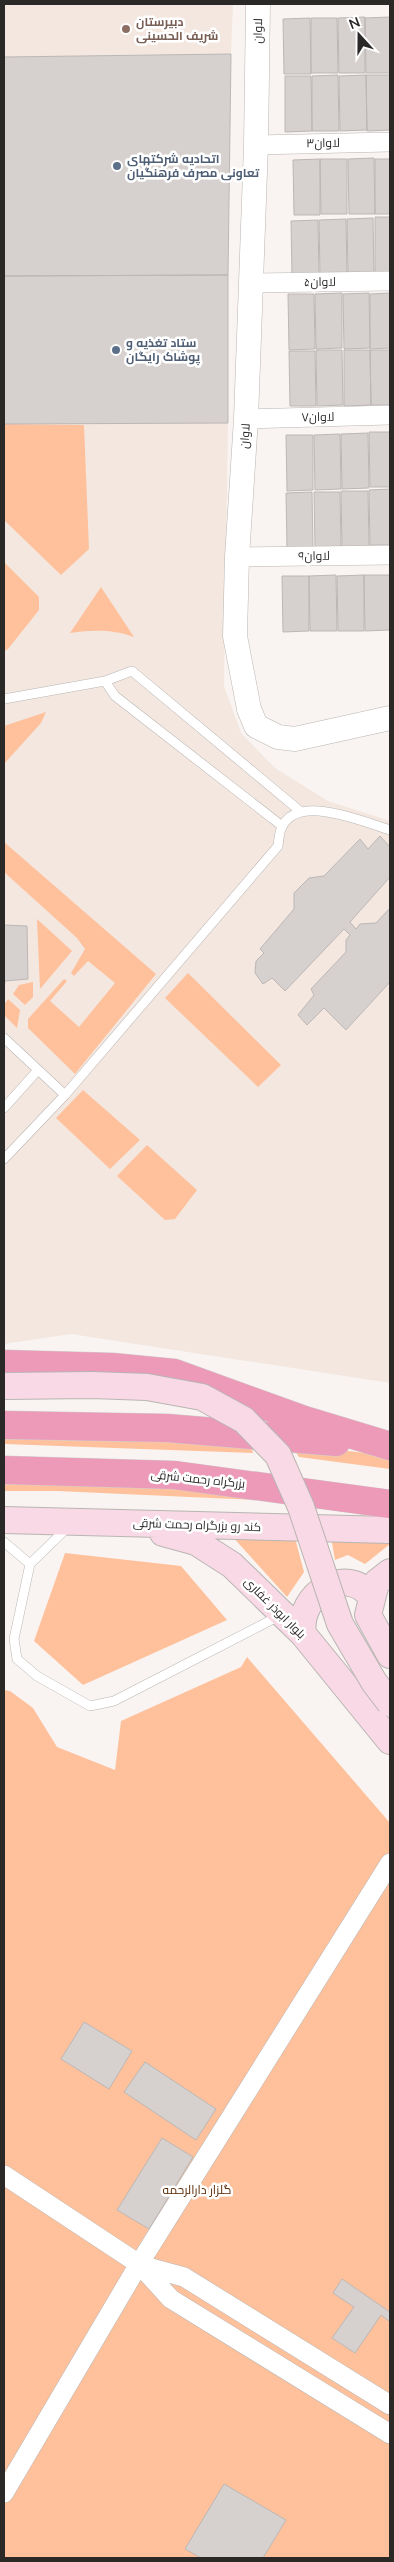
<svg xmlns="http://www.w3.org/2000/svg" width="394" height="2562" viewBox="0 0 394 2562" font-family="Mulish,Cairo,sans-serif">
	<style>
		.built { fill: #f3e7e0 }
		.green { fill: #fec19c }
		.building { fill: #d6d1ce; stroke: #bcb7b5 }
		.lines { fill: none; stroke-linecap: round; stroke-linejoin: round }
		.service-casing { stroke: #b9b5b2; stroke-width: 10 }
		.minor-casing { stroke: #b9b5b2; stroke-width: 20 }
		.tertiary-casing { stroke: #b9b5b2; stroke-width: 25 }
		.secondary-casing { stroke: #b9b5b2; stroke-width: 28 }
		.trunk-casing { stroke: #d0d0d0; stroke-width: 29 }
		.service { stroke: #fff; stroke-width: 9 }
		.minor { stroke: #fff; stroke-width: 19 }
		.tertiary { stroke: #fff; stroke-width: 24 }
		.secondary { stroke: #f8d9e5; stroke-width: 26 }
		.trunk { stroke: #ec9ab8; stroke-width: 28 }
		.secondary-bridge-casing { stroke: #b9b5b2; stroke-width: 28; stroke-linecap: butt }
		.secondary-bridge { stroke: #f8d9e5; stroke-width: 26 }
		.education-dot { fill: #8d6e63; stroke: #fff; stroke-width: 2 }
		.service-dot { fill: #5c6f8a; stroke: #fff; stroke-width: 2 }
		.labels { text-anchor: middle; stroke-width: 5; stroke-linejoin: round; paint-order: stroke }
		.education-label { font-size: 12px; font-weight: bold; fill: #785e54; stroke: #fff; text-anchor: start }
		.street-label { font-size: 12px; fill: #2b2928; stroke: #fff }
		.service-label { font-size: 12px; font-weight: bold; fill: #4e5e75; stroke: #fff; text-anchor: start }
		.park-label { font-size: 12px; fill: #582701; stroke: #fff }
	</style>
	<rect width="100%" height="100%" fill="#f9f4f1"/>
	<path class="built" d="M4,4H233L231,54L4,57Z
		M228,423L224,686L241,733L275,768L328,801L390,821V1383L71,1334L4,1344V424Z"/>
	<path class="green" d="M4,424L84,425L89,549L61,575L4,520Z
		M4,562L39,597V610L8,649L4,651Z
		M101,587L134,637C112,629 93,630 70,633Z
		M46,712L41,723L4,764V726Z
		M4,842L156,974L75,1074L28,1028V1019L64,979L67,981L50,1001L79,1027L115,983L88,961L74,976L71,973L85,949L77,938L4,872Z
		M37,919L72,951L40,989Z
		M188,973L281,1065L258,1087L165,998Z
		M33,982V997L25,1005L13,994L19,985Z
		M8,999L20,1010L17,1028L4,1015V1005Z
		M83,1090L140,1140L110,1169L56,1118Z
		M147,1145L197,1190L175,1219L165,1220L117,1176Z
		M4,1434L251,1443L253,1453L4,1444Z
		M290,1444L390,1456V1469L299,1457Z
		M4,1482L227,1491L279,1501L57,1491H4Z
		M231,1535L295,1538L304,1572L287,1597Z
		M331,1537L390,1544L365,1564L348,1555L335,1560Z
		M65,1553L181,1566L227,1620L83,1685L34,1641Z
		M247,1657L390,1823V2558H4V1690L10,1691L33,1708L57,1747L115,1770L121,1721L241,1667Z"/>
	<path class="building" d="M365,17V73H339L338,18Z
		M390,17V73H366L365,18Z
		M310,18L311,74H284L283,19Z
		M311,18H337L338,73H311Z
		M231,54L228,275L4,276V57Z
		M338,75L339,131H312V76Z
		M366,75H390V130L367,131Z
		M366,75L367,130L340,131L339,76Z
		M285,76H311L312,131L285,132Z
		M374,158L375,214H349L348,159Z
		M320,159V215H294L293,160Z
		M320,159H347V214H321Z
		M375,159H390V214H375Z
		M375,217H390V272L375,273Z
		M373,218L374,274H348L347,219Z
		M346,219L347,275H320L319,220Z
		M318,220L319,276H292L291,221Z
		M228,275V423L4,424V276Z
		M342,293V348L316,349L315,294Z
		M369,293L370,348L344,349L343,294Z
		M390,293V348L370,349V294Z
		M288,294H314L315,349L289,350Z
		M316,350H342L343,405L317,406Z
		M344,350H370L371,405L344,406Z
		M370,350H390V405H371Z
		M289,351H315L316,406H290Z
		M369,432H390V487H370Z
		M368,433L369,488L342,489L341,434Z
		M340,434L341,489L315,490L314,435Z
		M286,435H313V490L287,491Z
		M390,489V545H370L369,490Z
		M341,491H368L369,546L342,547Z
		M312,492L313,548H287L286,493Z
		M314,492H340L341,547L315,548Z
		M336,575L337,631H310L309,576Z
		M364,575H390V630L365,631Z
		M364,575V631H338L337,576Z
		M282,576H309V631L283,632Z
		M380,836L390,847V877L350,922L356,929L360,924L376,923L390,908V982L346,1030L324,1008L307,1025L298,1015L314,995L311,989L346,952V940L350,935L344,929L285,991L272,978L263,984L255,973L256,961L264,953L260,949L294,909V893L309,878L324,876L360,839L368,849Z
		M4,925L27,926L28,979L5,981L4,989Z
		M84,2022L132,2051L109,2089L61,2059Z
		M145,2062L216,2109L196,2140L124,2092Z
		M162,2138L193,2157L149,2229L117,2210Z
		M342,2279L390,2312V2322L381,2315L355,2353L332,2338L354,2307L333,2293Z
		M224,2484L286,2520L263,2558H201L185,2549Z"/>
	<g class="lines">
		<g class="service-casing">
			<path id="service" d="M4,699L105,681
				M282,826L115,696L105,681L132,671L300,811
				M4,1038L65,1095
				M4,1108L38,1070
				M4,1159L65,1095L278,846C279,840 279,832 282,827C298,793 364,822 390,830
				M68,1527L30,1564L14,1639L17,1659L37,1676L90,1706L114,1701L279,1616
				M4,1542L30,1564"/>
		</g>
		<g class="minor-casing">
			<path id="minor" d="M256,145L390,142
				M249,283L390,281
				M246,419L390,415
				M237,557L390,555
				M4,2175L139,2264L171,2299L390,2434
				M140,2265L184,2277L390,2405
				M4,2493L139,2264L390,1863"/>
		</g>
		<g class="tertiary-casing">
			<path id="tertiary" d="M258,4L256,145L246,419L237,557L235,636L249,709L256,726L278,737L295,739L390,718"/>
		</g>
		<g class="secondary-casing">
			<path id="secondary" d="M4,1520L390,1530
				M163,1533L196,1542L232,1565L303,1634L390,1741
				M390,1572L376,1583L368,1615L390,1655
				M303,1634C297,1593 348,1563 372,1598"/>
		</g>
		<g class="trunk-casing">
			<path id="trunk" d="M4,1364L112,1367L174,1373L304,1420L390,1446
				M4,1425L167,1428L336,1442
				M4,1470L174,1475L390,1504"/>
		</g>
		<use href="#service" class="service"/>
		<use href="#minor" class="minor"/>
		<use href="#tertiary" class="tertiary"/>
		<use href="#secondary" class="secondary"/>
		<use href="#trunk" class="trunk"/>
		<g class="secondary-bridge-casing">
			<path id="secondary-bridge" d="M4,1386L92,1385L147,1387L202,1397L244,1420L278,1455L301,1507L340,1624L374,1682L390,1703"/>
		</g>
		<use href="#secondary-bridge" class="secondary-bridge"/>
	</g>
	<circle class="education-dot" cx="126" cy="29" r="5"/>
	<g class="service-dot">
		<circle cx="117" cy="166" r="5"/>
		<circle cx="116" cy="350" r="5"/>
	</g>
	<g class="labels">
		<g class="education-label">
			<text x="136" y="26">دبیرستان<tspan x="136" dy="14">شریف الحسینی</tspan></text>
		</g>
		<g class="street-label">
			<text transform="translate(258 31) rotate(-89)" y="4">لاوان</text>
			<text transform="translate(323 143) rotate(-1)" y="4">۳لاوان</text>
			<text transform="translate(320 282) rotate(-1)" y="4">۵لاوان</text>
			<text transform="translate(318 417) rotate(-1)" y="4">۷لاوان</text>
			<text transform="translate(245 436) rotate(-86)" y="4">لاوان</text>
			<text transform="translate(314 556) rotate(-1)" y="4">۹لاوان</text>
			<text transform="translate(198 1479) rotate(6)" y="4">بزرگراه رحمت شرقی</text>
			<text transform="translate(197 1525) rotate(2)" y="4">کند رو بزرگراه رحمت شرقی</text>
			<text transform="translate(275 1608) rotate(45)" y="4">بلوار ابوذر غفاری</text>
		</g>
		<g class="service-label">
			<text x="127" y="163">اتحادیه شرکتهای<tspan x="127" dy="14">تعاونی مصرف فرهنگیان</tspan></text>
			<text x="126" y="347">ستاد تغذیه و<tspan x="126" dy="14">پوشاک رایگان</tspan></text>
		</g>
		<g class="park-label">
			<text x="197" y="2194">گلزار دارالرحمه</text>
		</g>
	</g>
	<rect width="394" height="2562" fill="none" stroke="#2b2928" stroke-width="10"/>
	<g transform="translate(359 35) rotate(339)" stroke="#ffffff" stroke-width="4" paint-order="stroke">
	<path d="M0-4L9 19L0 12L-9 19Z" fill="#2b2928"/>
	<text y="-8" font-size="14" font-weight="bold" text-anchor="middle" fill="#2b2928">N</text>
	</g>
</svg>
